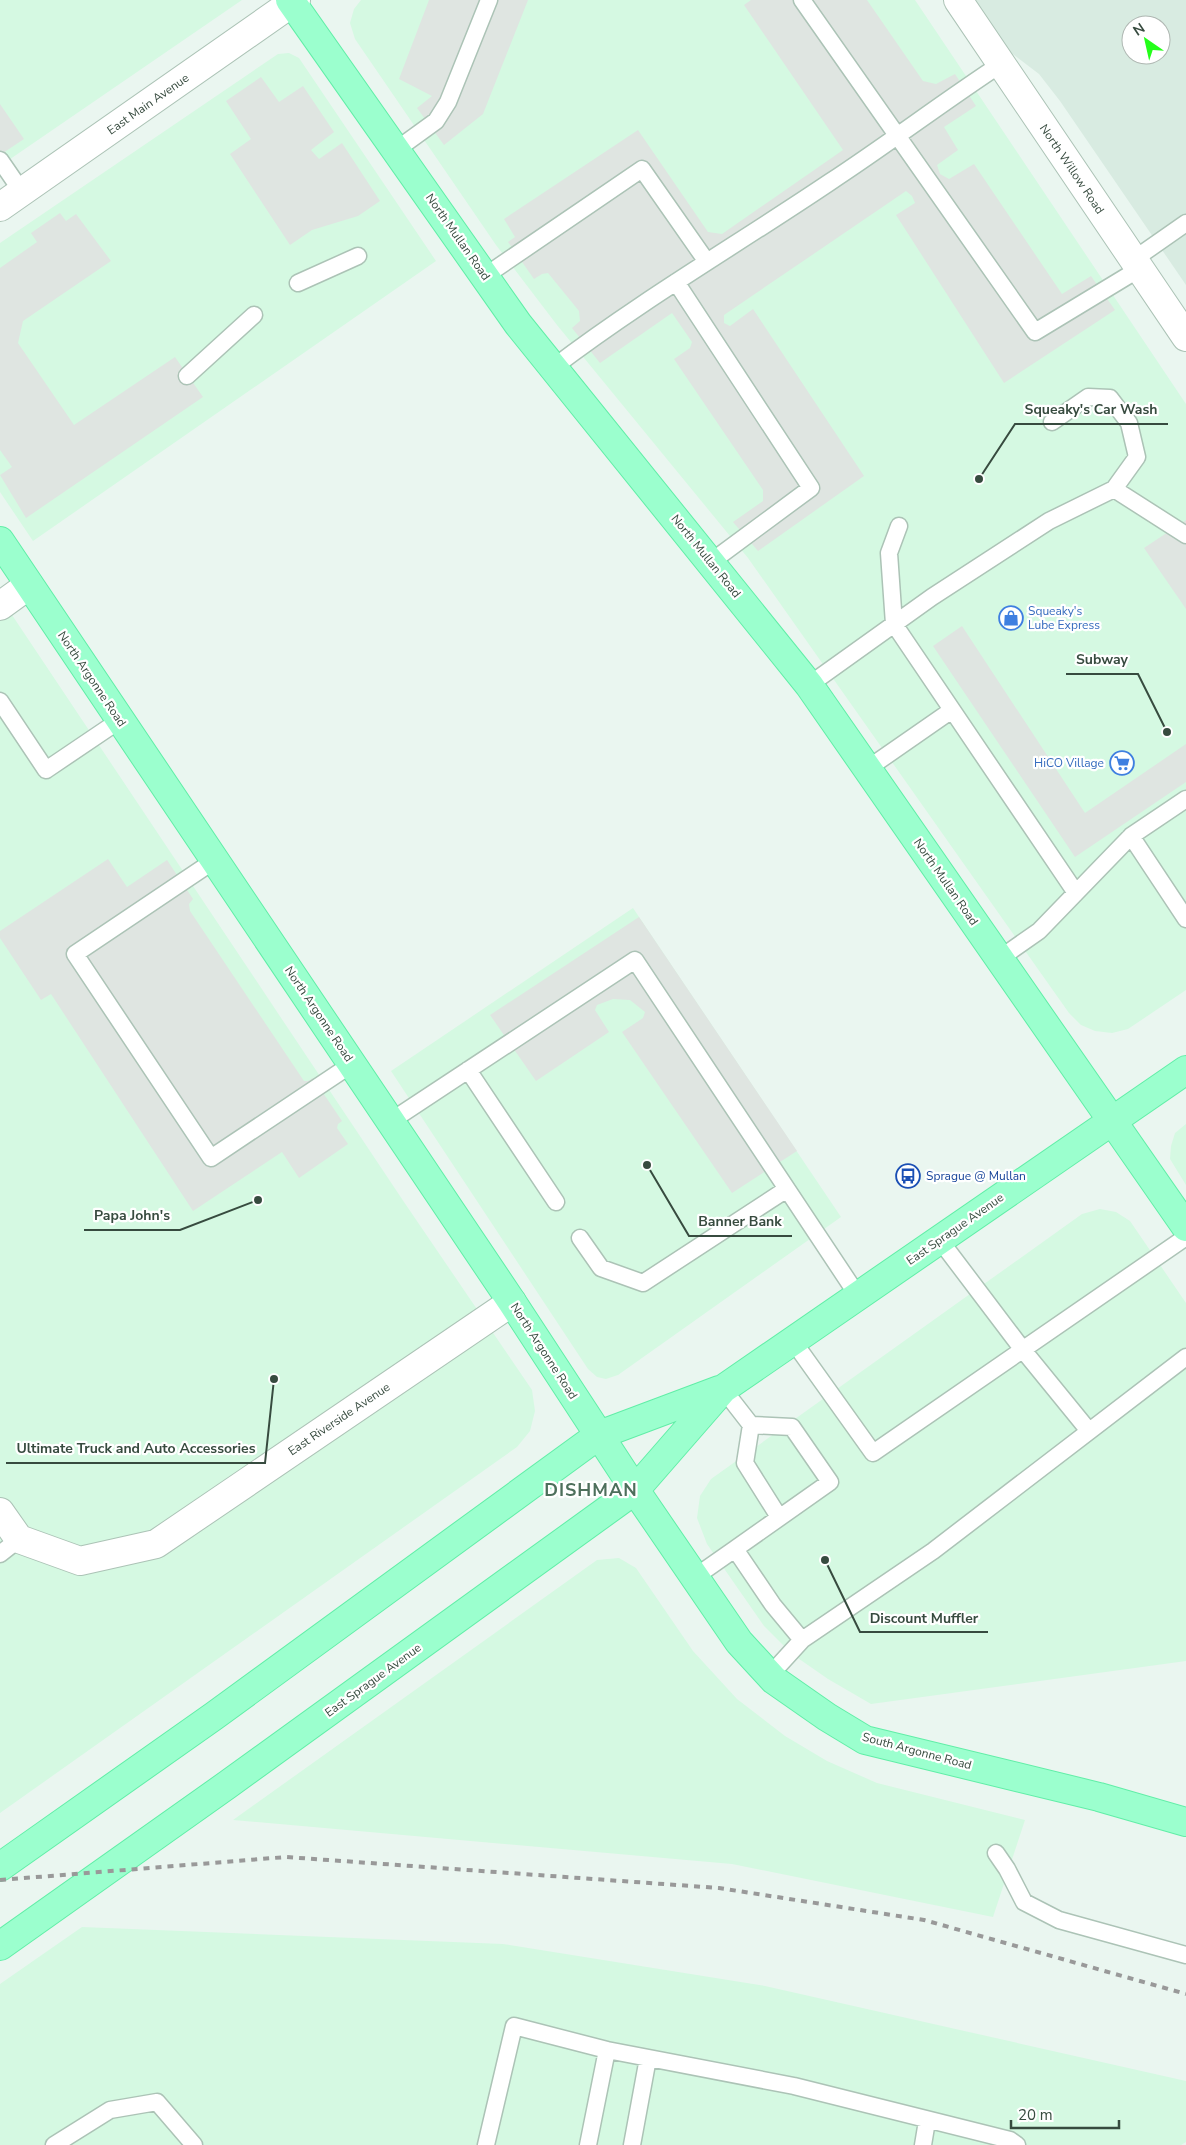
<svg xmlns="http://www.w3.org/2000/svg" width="1186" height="2145" viewBox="0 0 1186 2145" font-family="'Nunito Sans',sans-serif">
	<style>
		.residential { fill: #d8ebe1; fill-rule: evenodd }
		.commercial { fill: #d5f9e2 }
		.parking { fill: #dfe5e1 }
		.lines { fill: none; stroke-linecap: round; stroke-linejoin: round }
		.lane-casing { stroke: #acc3b6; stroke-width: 19 }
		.street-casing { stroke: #acc3b6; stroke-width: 30 }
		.primary-casing { stroke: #61eea7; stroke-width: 30 }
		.lane { stroke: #fff; stroke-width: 16 }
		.street { stroke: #fff; stroke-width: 28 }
		.primary { stroke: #9bffce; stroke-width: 28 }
		.rail { stroke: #999; stroke-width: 4; stroke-dasharray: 6 6; stroke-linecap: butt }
		.labels { text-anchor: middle; stroke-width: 4.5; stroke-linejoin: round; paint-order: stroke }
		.street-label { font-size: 12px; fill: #374b3f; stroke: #fff }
		.shop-label { font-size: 12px; fill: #366cbe; stroke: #fff; text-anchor: start }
		.transit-label { font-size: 12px; fill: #164399; stroke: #fff; text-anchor: start }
		.district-label { font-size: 18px; font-weight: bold; letter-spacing: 1px; fill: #4d6f5b; stroke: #fff }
		.leader { fill: none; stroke: #374b3f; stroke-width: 2 }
		.callout-dot { fill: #374b3f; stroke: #fff; stroke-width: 2 }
		.callout-label { font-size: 14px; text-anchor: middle; font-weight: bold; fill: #374b3f; stroke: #fff; stroke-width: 4.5; stroke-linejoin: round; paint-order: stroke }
	</style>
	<rect width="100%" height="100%" fill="#eaf6f0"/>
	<path class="residential" d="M975,0H1186V285L1060,101L1039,74L1010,52ZM1131,25H1161V55H1131Z"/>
	<path class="commercial" d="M0,0H242L0,166Z
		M361,0H915L1186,404V990L1128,1029L1112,1033L1095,1031L1081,1025L1069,1013L748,558L557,325L496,245L355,39L350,23L354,9Z
		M289,53L299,58L436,261L33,541L0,492V243L278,54Z
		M0,597L404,1202L532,1390L535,1411L530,1431L517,1447L0,1813Z
		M633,908L841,1217L618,1375L606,1379L597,1377L588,1369L391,1071Z
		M1186,1124V1185L1170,1159L1171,1146L1175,1133Z
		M1100,1209L1116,1212L1130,1221L1186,1303V1661L871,1704L828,1679L792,1654L764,1626L707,1544L697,1518L700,1496L711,1479L1082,1214Z
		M619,1558L636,1568L693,1651L737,1699L785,1736L827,1761L877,1783L1025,1820L993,1917L732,1864L233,1820L597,1560Z
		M82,1927L503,1944L765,1986L1186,2081V2142L1181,2145H0V1984Z"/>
	<path class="parking" d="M429,0H528L483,114L444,145L417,108L432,96L399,79Z
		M751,0H867L923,81L936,84L955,74L976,106L944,127L958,150L937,165L940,174L949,179L974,164L1062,294L1091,276L1115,310L1004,383L896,215L915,203L912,196L906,191L724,315V323L730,326L753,309L864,476L758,551L733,522L763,501V490L674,359L690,348L692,342L672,313L600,363L572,328L580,321L579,311L548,273L542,274L534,279L508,242L515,237L504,219L638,130L708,232L722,234L843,150L744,5Z
		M261,77L279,102L303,86L334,132L311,150L319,159L342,143L380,201L358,216L312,230L290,245L230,154L251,139L226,101Z
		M0,104L24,139L0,155Z
		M60,213L66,221L76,214L111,261L23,321L18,343L74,425L175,357L203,397L26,518L0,475L12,467L0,450V268L37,242L31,233Z
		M1186,520V609L1144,548Z
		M962,626L1085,813L1186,744V782L1075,857L933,646Z
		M108,859L127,887L167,860L193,899L189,904L190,911L304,1081H308L313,1078L342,1121L338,1124L337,1128L348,1144L299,1178L282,1152L193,1211L51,994L41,1000L0,938V931Z
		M639,917L797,1151L732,1193L622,1032L643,1018L645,1012L630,1000L613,999L597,1005L595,1010L609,1032L536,1081L490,1015Z"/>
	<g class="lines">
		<g class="lane-casing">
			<path id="lane" d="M802,0L1035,332L1139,269
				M396,150L436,121L448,102L489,0
				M0,160L22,192
				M1133,260L1186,223
				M485,276L642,169L707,262
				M676,282L811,488L711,562
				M298,283L358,256
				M554,367C642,300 738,244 830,182C888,144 943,102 1001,64
				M187,376L254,315
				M1114,489L1186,535
				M899,526L889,553L894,624L1076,893
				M809,685L932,597L1049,521L1114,489L1137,457L1129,423L1110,398L1088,397L1052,422
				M0,701L46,770L120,720
				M867,769L952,710
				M1131,836L1186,919
				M215,860L75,954L211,1158L352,1064
				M999,959L1039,931L1131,836L1186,799
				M468,1070L556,1202
				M391,1121L635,960L858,1296
				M580,1238L601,1268L643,1283L787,1189
				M939,1239L1023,1350L1089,1431
				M793,1341L873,1453L1186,1237
				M723,1389L751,1425L745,1463L779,1517
				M751,1425L792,1427L830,1482L735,1549L773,1605L802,1640
				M0,1554L19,1539
				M695,1577L735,1549
				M770,1675L802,1640L933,1551L1186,1357
				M996,1853L1007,1869L1024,1902L1059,1920L1186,1955
				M54,2145L110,2110L157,2102L194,2145
				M486,2145L514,2026L607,2050
				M588,2145L607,2050L794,2086L1010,2140L1017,2145
				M632,2145L648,2058
				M923,2145L927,2121"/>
		</g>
		<g class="street-casing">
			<path id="street" d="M958,0L1186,337
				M0,207L296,0
				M0,606L29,585
				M0,1512L19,1539L80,1561L156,1544L512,1302"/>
		</g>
		<g class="primary-casing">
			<path id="primary" d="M290,0L518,324L809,685L1186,1227
				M0,541L512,1302L635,1490L739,1642L774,1680L827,1717L865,1740L1099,1797L1186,1822
				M0,1867L214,1716L599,1435L719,1390
				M0,1946L227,1785L635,1490L723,1389L1186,1070"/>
		</g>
		<use href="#lane" class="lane"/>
		<use href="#street" class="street"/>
		<use href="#primary" class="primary"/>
		<path class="rail" d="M0,1880L286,1857L719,1888L924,1920L1186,1994"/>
	</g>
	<defs>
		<g id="shop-ring" transform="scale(1.25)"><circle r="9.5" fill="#fff" stroke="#3f7fe0" stroke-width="1.5"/><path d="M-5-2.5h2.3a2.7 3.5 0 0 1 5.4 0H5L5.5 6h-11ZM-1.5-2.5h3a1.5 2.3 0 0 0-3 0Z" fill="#3f7fe0"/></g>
		<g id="supermarket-ring" transform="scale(1.25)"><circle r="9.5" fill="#fff" stroke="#3f7fe0" stroke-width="1.5"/><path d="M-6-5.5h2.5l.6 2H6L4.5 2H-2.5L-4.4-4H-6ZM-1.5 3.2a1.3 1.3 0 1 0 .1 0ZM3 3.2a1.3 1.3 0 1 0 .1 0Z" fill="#3f7fe0"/></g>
		<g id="bus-ring" transform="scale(1.25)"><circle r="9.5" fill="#fff" stroke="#1a4fb4" stroke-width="1.5"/><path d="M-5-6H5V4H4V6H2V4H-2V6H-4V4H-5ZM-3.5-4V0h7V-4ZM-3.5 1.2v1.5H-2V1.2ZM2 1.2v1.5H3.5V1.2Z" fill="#1a4fb4"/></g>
	</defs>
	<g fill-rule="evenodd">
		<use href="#shop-ring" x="1011" y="618"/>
		<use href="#supermarket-ring" x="1122" y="763"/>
		<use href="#bus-ring" x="908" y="1176"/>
	</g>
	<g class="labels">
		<g class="street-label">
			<text transform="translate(148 104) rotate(-35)" y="4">East Main Avenue</text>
			<text transform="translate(1072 169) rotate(56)" y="4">North Willow Road</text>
			<text transform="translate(458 237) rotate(55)" y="4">North Mullan Road</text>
			<text transform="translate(706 556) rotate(51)" y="4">North Mullan Road</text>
			<text transform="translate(92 679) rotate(56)" y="4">North Argonne Road</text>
			<text transform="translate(946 882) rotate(55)" y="4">North Mullan Road</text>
			<text transform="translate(319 1014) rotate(56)" y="4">North Argonne Road</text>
			<text transform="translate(955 1229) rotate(-35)" y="4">East Sprague Avenue</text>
			<text transform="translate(544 1351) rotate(57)" y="4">North Argonne Road</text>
			<text transform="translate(339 1419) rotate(-34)" y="4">East Riverside Avenue</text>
			<text transform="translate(373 1680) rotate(-36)" y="4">East Sprague Avenue</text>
			<text transform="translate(917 1751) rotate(15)" y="4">South Argonne Road</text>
		</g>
		<g class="shop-label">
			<text x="1028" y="615">Squeaky's<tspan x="1028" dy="14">Lube Express</tspan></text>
			<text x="1104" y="767" text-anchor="end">HiCO Village</text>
		</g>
		<g class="transit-label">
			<text x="926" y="1180">Sprague @ Mullan</text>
		</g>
		<g class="district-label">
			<text x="591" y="1496">DISHMAN</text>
		</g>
	</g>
	<path class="leader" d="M979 479L1015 424H1168M1167 732L1138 674H1066M258 1200L180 1230H84M647 1165L689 1236H792M274 1379L265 1463H6M825 1560L860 1632H988"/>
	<g class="callout-dot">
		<circle cx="979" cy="479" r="5"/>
		<circle cx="1167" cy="732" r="5"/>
		<circle cx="258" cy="1200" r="5"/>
		<circle cx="647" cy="1165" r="5"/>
		<circle cx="274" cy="1379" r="5"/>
		<circle cx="825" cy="1560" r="5"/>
	</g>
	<g class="callout-label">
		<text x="1091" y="414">Squeaky's Car Wash</text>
		<text x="1102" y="664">Subway</text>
		<text x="132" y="1220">Papa John's</text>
		<text x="740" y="1226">Banner Bank</text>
		<text x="136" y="1453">Ultimate Truck and Auto Accessories</text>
		<text x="924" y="1623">Discount Muffler</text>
	</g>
	<g transform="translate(1146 40) rotate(326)"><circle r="24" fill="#ffffff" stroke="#afb7b2"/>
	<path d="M0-4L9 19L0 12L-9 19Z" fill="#24ff19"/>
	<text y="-8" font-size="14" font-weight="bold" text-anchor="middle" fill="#374b3f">N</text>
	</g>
	<path d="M1011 2120v8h108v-8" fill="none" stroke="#374b3f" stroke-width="2.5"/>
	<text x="1018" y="2120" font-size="15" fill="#374b3f" stroke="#ffffff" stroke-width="4" paint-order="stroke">20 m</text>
</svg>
